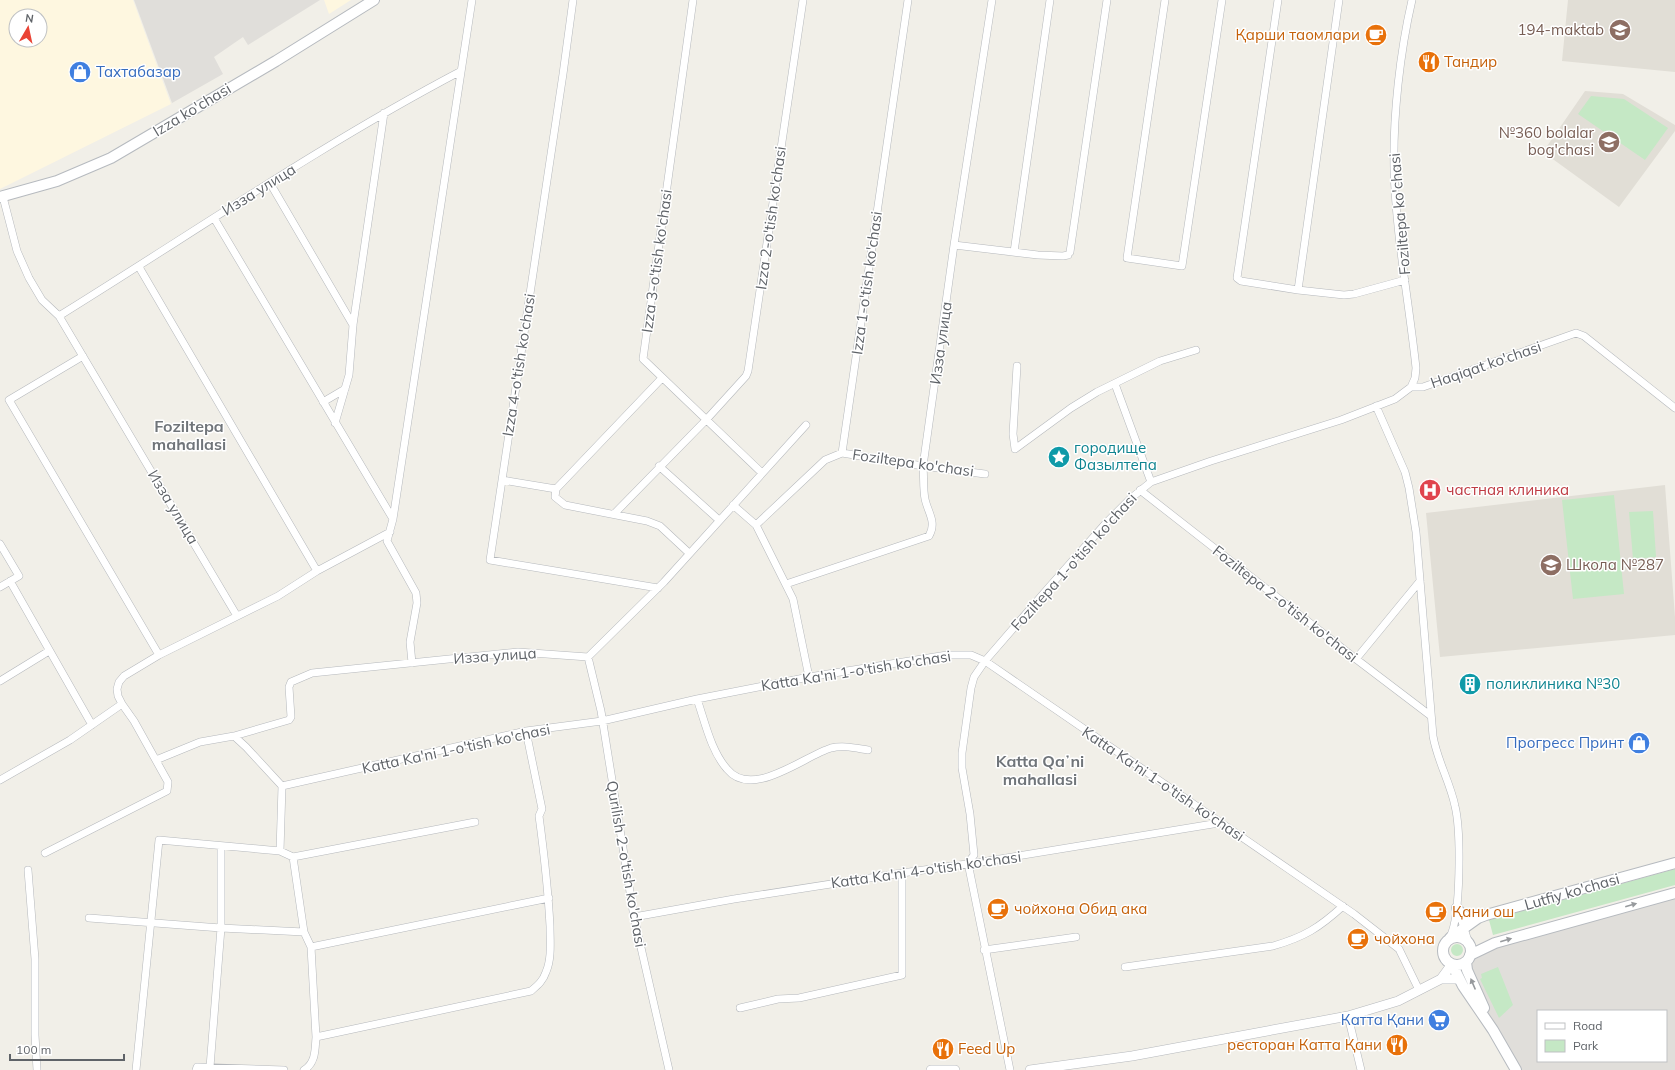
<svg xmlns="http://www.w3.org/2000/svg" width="1675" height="1070" viewBox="0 0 1675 1070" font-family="Mulish,sans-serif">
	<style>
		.commercial { fill: #fef7e0; fill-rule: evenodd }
		.industrial { fill: #e0deda; fill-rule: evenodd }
		.education { fill: #e1ded6 }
		.medical { fill: #fce8e6 }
		.green { fill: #c5e8c5 }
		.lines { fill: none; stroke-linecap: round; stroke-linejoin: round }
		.minor-casing { stroke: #b5b8bc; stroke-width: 8 }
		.tertiary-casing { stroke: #b5b8bc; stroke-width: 10 }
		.secondary-casing { stroke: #b6babf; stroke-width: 12 }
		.minor { stroke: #fff; stroke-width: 7 }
		.tertiary { stroke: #fff; stroke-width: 9 }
		.secondary { stroke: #fff; stroke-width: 10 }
		.oneway { fill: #979a9d }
		.labels { text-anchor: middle; stroke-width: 3; stroke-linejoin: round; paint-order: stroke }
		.education-label { font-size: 15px; fill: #785e54; stroke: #fff; text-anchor: end }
		.food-label { font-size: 15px; fill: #c56008; stroke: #fff; text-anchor: start }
		.shop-label { font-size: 15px; fill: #366cbe; stroke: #fff; text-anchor: end }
		.street-label { font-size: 15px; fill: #5f6368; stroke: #fff }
		.culture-label { font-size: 15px; fill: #0d838f; stroke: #fff; text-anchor: start }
		.health-label { font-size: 15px; fill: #be3a42; stroke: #fff; text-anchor: start }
		.neighbourhood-label { font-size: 16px; font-weight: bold; fill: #70757a; stroke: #fff }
	</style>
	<rect width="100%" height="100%" fill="#f1efe8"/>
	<path class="commercial" d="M0,0H133L171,104L0,189ZM16,16H40V40H16Z
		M324,0H351L329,14Z"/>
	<path class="industrial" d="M134,0H320L248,45L243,37L214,57L223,74L172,103Z
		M1675,893V1070H1516L1493,1030L1467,970L1470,955ZM1538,1011H1666V1061H1538Z"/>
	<path class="education" d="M1568,0H1675V72L1562,61Z
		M1585,91L1623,94L1675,125V131L1619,207L1543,152Z
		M1665,485L1675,617V635L1440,657L1426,513Z"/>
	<path class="medical" d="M1438,478L1441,498L1422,501L1419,481Z"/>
	<path class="green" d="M1591,96L1624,99L1668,128L1645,160L1578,114Z
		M1614,495L1624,594L1573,599L1562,500Z
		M1653,511L1656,557L1633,559L1629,512Z
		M1675,869V885L1493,935L1489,920Z
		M1451 950a6 6 0 1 1 12 0a6 6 0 1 1-12 0Z
		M1498,967L1513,1005L1499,1018L1480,979L1482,978L1481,974Z"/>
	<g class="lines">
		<g class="minor-casing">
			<path id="minor" d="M573,0L563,74L490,560L658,588
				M693,0L643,359L762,473
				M1165,0L1127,258L1182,266L1222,0
				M1278,0L1237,278L1241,281L1298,290L1344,295L1354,294L1405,280
				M270,183L353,325
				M3,197L17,251L29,278L42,300L59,316L237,616
				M214,218L393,519L387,541L416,593L417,603L410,642L412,663
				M954,245L1038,255L1063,256L1068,255
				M1014,252L1050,0
				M1070,252L1107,0
				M139,267L317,571
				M1298,290L1339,0
				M59,316C193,233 322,144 461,71
				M83,356L9,400L159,655
				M1017,366L1013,434L1015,449L1071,408L1097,392L1160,361L1196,350
				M662,378L556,489L555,497L565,505L647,521L660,526L689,553
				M1115,384L1151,482
				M1411,387H1423L1576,333L1584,336L1675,408
				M323,402L345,389
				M1376,406L1405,472L1409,488L1416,532L1433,736C1437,760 1450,782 1455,806C1461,831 1461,916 1450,937
				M335,423L349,375L353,325L384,113
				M842,453L923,466L985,474
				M659,466L719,520
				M502,480L556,489
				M1140,490L1356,659L1431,716
				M733,505L756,525L793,599L809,677
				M614,514L706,420L746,376L748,371L803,0
				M393,519L472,0
				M756,525L825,460L842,453L908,0
				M0,544L19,576L0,587
				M10,581L92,725
				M786,584L929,536C937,522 928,513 925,499C923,489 924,477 923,466L954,245L992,0
				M588,657L601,711L634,917L669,1070
				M1356,659L1420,581
				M0,681L49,651
				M697,699C705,722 711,751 727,769C752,800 804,756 831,748C843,745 855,748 868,750
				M122,704L118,696L117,689L119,682L124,676L159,655L278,596L317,571L390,532
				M234,736L289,720L291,717L289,687L291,682L312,673L518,652L588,657L664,582L806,425
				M156,760L200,742L234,736L246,747L282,786
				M0,780L70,740L122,704L134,721L168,782L167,791L45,853
				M282,786L526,731L602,721L697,699L809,677L947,655H971L985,661L1354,914L1399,949L1419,990
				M280,851L282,786
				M293,857L304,932L311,947L316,1037
				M28,870L35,959V1035L37,1070
				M1459,912L1468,941
				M634,917L734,899L902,873L981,862L1219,823
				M89,918L221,928L304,932
				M311,947L549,898
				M984,950L1076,937
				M1125,967L1273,946C1304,937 1319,928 1343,906
				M740,1008L778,999L799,998L902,975V873
				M1348,1016L1361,1070
				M210,1067L221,928V846
				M136,1070L159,840L280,851L293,857L475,822
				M196,1070L197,1067L284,1070
				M304,1070C316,1063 315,1049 316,1037L531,991C538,985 543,981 546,972C552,958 550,941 550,926C548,889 544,853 539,816L542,809L526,731
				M1010,1070L968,863L974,855L970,814L962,768V753L971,688L974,677L985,661L1050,586L1106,523L1130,499L1151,482L1211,461L1341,420L1395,399L1411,387L1415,378L1416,368C1409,302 1396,236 1394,169C1393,115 1400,52 1412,0"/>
		</g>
		<g class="tertiary-casing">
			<path id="tertiary" d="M1441,979H1459
				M931,1070H955
				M1030,1070L1132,1056L1348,1016L1398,1001L1441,979L1452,964"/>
		</g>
		<g class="secondary-casing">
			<path id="secondary" d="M0,197L57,181L111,158L276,61L374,0
				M1457,908C1462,917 1468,920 1478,918
				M1443 951a14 14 0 1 1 28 0a14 14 0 1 1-28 0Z
				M1450,938L1478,918L1486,915L1675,863
				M1470,955L1495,943L1675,893
				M1466,962L1467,970L1484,1008
				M1452,964L1463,986L1493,1030L1516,1070"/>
		</g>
		<use href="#minor" class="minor"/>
		<use href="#tertiary" class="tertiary"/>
		<use href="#secondary" class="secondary"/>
	</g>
	<defs><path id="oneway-solid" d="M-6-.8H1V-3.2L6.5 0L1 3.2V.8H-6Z"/></defs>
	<g class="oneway">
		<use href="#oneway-solid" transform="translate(1631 905) rotate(-16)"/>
		<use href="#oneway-solid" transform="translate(1506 940) rotate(-16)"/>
		<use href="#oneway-solid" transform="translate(1473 984) rotate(-113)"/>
	</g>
	<defs>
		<g id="school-disc" transform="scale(1.15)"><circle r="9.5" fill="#8d6e63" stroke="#fff"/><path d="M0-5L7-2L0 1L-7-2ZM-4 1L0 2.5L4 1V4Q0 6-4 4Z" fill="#fff"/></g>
		<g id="cafe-disc" transform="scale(1.15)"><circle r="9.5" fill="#e8710a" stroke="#fff"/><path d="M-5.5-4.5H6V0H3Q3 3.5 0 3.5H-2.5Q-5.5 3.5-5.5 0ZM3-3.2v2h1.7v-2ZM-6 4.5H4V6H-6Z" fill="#fff"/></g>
		<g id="restaurant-disc" transform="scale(1.15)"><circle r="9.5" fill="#e8710a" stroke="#fff"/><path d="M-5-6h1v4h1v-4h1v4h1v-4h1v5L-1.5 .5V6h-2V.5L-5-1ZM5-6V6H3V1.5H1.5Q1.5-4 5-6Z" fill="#fff"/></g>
		<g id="shop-disc" transform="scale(1.15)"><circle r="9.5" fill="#3f7fe0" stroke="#fff"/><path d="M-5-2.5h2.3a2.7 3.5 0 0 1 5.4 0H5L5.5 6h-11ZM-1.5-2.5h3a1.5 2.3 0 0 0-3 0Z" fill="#fff"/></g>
		<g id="sight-disc" transform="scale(1.15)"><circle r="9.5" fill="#0f9aa8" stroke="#fff"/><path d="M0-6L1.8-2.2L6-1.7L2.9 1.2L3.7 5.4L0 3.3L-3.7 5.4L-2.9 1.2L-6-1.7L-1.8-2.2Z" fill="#fff"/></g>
		<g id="hospital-disc" transform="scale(1.15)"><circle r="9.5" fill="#e0444e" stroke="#fff"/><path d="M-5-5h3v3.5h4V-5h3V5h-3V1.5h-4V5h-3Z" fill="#fff"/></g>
		<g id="building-disc" transform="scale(1.15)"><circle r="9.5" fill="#0f9aa8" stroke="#fff"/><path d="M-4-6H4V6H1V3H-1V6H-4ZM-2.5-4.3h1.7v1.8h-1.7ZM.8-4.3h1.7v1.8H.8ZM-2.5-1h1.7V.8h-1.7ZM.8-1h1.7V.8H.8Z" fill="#fff"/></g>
		<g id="supermarket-disc" transform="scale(1.15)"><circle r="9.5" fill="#3f7fe0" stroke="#fff"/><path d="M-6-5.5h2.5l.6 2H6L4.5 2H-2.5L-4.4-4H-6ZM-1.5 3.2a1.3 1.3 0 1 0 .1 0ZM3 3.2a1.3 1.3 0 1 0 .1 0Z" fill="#fff"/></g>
	</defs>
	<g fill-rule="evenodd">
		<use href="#school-disc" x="1620" y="30"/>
		<use href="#cafe-disc" x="1376" y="35"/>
		<use href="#restaurant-disc" x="1429" y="62"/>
		<use href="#shop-disc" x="80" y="72"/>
		<use href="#school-disc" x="1609" y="142"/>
		<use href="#sight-disc" x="1059" y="457"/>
		<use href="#hospital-disc" x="1430" y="490"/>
		<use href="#school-disc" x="1551" y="565"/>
		<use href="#building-disc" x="1470" y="684"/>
		<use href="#shop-disc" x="1639" y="743"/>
		<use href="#cafe-disc" x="998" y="909"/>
		<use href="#cafe-disc" x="1436" y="912"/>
		<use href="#cafe-disc" x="1358" y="939"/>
		<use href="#supermarket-disc" x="1439" y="1020"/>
		<use href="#restaurant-disc" x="1397" y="1045"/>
		<use href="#restaurant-disc" x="943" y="1049"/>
	</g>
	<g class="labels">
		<g class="education-label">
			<text x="1604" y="35">194-maktab</text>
			<text x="1594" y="138">№360 bolalar<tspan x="1594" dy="17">bog'chasi</tspan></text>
			<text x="1566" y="570" text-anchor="start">Школа №287</text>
		</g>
		<g class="food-label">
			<text x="1360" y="40" text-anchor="end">Қарши таомлари</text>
			<text x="1444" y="67">Тандир</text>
			<text x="1014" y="914">чойхона Обид ака</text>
			<text x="1452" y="917">Қани ош</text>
			<text x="1374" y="944">чойхона</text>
			<text x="1382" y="1050" text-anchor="end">ресторан Катта Қани</text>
			<text x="958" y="1054">Feed Up</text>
		</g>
		<g class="shop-label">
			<text x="96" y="77" text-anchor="start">Тахтабазар</text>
			<text x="1624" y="748">Прогресс Принт</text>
			<text x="1424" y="1025">Катта Қани</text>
		</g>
		<g class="street-label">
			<text transform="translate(192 110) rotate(-31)" y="5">Izza ko'chasi</text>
			<text transform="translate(259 190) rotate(-32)" y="5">Изза улица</text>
			<text transform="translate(1400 214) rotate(-95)" y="5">Foziltepa ko'chasi</text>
			<text transform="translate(771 218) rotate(-82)" y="5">Izza 2-o'tish ko'chasi</text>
			<text transform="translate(657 261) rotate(-82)" y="5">Izza 3-o'tish ko'chasi</text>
			<text transform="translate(867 283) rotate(-82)" y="5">Izza 1-o'tish ko'chasi</text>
			<text transform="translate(941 343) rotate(-82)" y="5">Изза улица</text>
			<text transform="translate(519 365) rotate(-81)" y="5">Izza 4-o'tish ko'chasi</text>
			<text transform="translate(1486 365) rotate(-19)" y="5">Haqiqat ko'chasi</text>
			<text transform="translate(913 463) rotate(8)" y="5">Foziltepa ko'chasi</text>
			<text transform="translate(173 507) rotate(59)" y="5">Изза улица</text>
			<text transform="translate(1074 562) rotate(-48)" y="5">Foziltepa 1-o'tish ko'chasi</text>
			<text transform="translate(1285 604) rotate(38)" y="5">Foziltepa 2-o'tish ko'chasi</text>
			<text transform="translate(495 656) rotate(-4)" y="5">Изза улица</text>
			<text transform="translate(856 671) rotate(-9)" y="5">Katta Ka'ni 1-o'tish ko'chasi</text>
			<text transform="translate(456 749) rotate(-12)" y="5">Katta Ka'ni 1-o'tish ko'chasi</text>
			<text transform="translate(1163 784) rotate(34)" y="5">Katta Ka'ni 1-o'tish ko'chasi</text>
			<text transform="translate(626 864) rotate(80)" y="5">Qurilish 2-o'tish ko'chasi</text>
			<text transform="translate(926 870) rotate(-8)" y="5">Katta Ka'ni 4-o'tish ko'chasi</text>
			<text transform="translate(1572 892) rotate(-16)" y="5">Lutfiy ko'chasi</text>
		</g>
		<g class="culture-label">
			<text x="1074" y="453">городище<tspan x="1074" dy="17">Фазылтепа</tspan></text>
			<text x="1486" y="689">поликлиника №30</text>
		</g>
		<g class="health-label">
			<text x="1446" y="495">частная клиника</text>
		</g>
		<g class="neighbourhood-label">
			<text x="189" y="432">Foziltepa<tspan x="189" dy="18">mahallasi</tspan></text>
			<text x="1040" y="767">Katta Qaʼni<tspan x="1040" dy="18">mahallasi</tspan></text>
		</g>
	</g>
	<rect x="1537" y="1010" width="130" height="52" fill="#ffffff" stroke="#bfc1c3"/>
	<rect x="1545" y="1023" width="20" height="6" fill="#ffffff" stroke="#bfc1c3"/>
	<text x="1573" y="1030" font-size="12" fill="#5f6368">Road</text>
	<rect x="1545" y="1040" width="20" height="12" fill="#c5e8c5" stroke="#bfc1c3"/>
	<text x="1573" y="1050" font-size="12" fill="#5f6368">Park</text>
	<g transform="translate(28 28) rotate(9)"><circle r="19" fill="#ffffff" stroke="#bfc1c3"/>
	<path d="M0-3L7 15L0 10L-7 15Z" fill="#ea4335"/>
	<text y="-6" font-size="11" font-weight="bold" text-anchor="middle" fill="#5f6368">N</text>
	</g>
	<path d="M10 1054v6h114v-6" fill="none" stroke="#5f6368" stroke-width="2"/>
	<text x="16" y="1054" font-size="12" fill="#5f6368" stroke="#ffffff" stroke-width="3" paint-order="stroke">100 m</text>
</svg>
